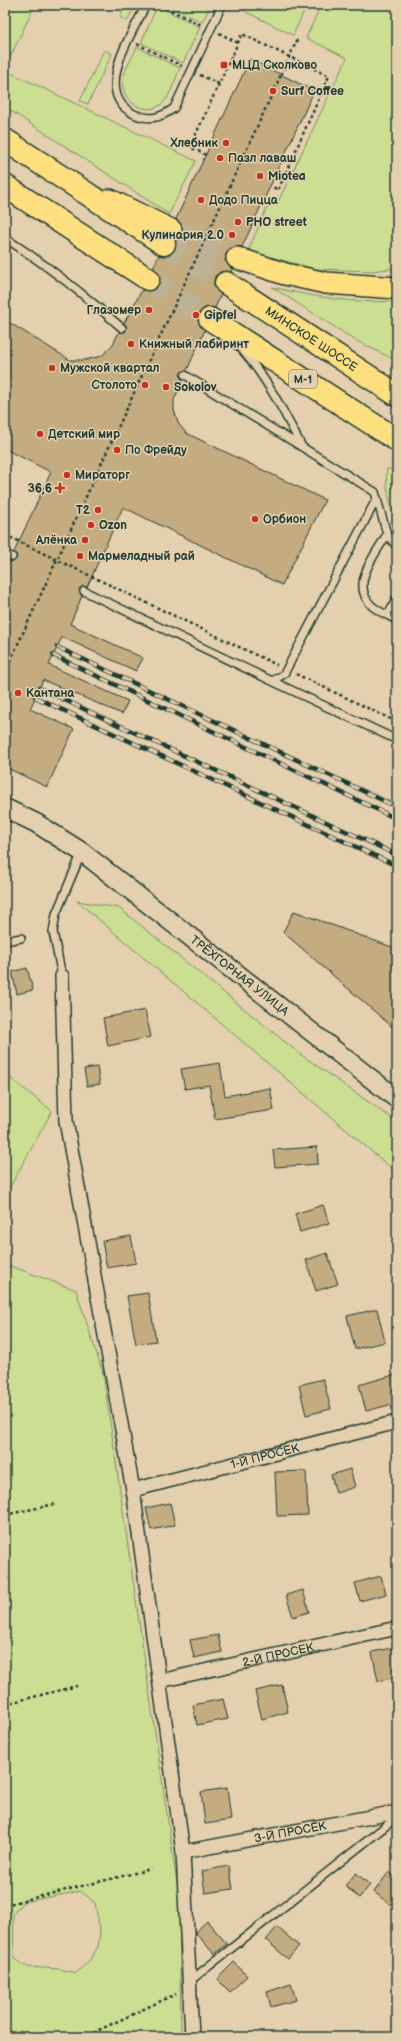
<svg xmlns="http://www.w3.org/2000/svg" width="402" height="2042" viewBox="0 0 402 2042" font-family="'Balsamiq Sans',sans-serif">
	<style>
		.green { fill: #ccde92; stroke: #768e63; fill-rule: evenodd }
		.building { fill: #c4ac81; stroke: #1f3d34 }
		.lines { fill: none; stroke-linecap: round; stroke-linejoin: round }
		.primary-tunnel { stroke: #bdb296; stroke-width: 21; stroke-dasharray: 21 10; stroke-linecap: butt }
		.highway-tunnel { stroke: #bdb296; stroke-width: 22; stroke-dasharray: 22 11; stroke-linecap: butt }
		.lane-casing { stroke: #1f3d34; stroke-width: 10 }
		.street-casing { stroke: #1f3d34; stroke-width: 16 }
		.secondary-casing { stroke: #1f3d34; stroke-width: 21 }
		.primary-casing { stroke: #1f3d34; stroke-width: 24 }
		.highway-casing { stroke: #1f3d34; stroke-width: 25 }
		.path { stroke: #1f3d34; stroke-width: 2.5; stroke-dasharray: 3 3; stroke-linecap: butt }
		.lane { stroke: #e4cfae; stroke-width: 7 }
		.street { stroke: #e4cfae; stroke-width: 13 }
		.secondary { stroke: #e4cfae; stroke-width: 18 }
		.primary { stroke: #fedf80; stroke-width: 21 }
		.highway { stroke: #fedf80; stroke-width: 22 }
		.rail-casing { stroke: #1f3d34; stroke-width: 4.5 }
		.rail { stroke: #e4cfae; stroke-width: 3; stroke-dasharray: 9; stroke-linecap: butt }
		.path-bridge { stroke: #1f3d34; stroke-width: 2.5; stroke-dasharray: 3 3; stroke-linecap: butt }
		.poi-dot { fill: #c8321e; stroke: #e4cfae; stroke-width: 1.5 }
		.labels { text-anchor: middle; stroke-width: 3; stroke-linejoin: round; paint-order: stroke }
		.shield { fill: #e4cfae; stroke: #5a6959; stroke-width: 1 }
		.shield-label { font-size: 11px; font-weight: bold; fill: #1f3d34 }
		.poi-label { font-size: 12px; font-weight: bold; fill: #1f3d34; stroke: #e4cfae; text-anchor: start }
		.street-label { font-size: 12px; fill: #1f3d34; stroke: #e4cfae }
	</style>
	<rect width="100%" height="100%" fill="#e4cfae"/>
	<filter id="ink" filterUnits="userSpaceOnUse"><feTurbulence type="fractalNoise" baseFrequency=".025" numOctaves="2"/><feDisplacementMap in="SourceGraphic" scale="8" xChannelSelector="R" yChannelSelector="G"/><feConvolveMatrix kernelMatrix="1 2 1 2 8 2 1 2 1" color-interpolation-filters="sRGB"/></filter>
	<g filter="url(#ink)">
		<path class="green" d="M5,5H35L5,68Z
			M126,5H135L127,21L120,17Z
			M166,5H211L202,22Z
			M235,5H307L293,35L234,6Z
			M321,5H397V268L372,271L315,269L248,251L271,198L279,200L347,58L306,38Z
			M157,6L200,27L183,63L141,43Z
			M137,47L180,68C176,77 170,96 164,102C147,119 119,101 123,79C125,68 133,57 137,47Z
			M104,50L112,54L88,104L80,101Z
			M5,70L196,161L169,214L5,107Z
			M272,287C313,297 355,304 397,301V361L355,340Z
			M387,469H392L397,472V521C391,510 384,481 387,469Z
			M77,901L119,908L300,1054L397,1122V1173Z
			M5,1074L52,1111L5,1196Z
			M5,1264L76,1290L103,1373L179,1897L181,2037H5ZM81,1891L95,1903L100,1930L98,1947L89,1961L76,1973L59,1969L27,1967L14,1959L13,1914L23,1902Z"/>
		<path class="building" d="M250,59L314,91L242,247L234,246L226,254L225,261L232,269L231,272H221L215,276L214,282L215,288L221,294L215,308H205L199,313L198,319L199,324L205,330L187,370L181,373L180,377L183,380L174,400V410L178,423L186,433L325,500L282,585L123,507L87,587L83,586L79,589L80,593L82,596L70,624L143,658L136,671L62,637L49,665L128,701L122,714L43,680L30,709L74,729L47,787L5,767V571L10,561L13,562L16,559L17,556L14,552L51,472L5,449V320L70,360H85L102,356L113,344L119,332H125L127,327L124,323L142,290H153L159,285L160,280L159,274L153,268L159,255H170L175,250L176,241L182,235L181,224L176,219Z
			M294,911L397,949V1031L283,932Z
			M27,968L33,990L17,994L12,972Z
			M145,1010L151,1037L108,1046L103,1018Z
			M220,1063L225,1096L270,1088L274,1110L215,1119L209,1085L185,1089L181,1069Z
			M97,1067L100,1084L87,1086L84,1069Z
			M317,1147L318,1164L275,1167L273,1150Z
			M323,1205L329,1223L300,1232L295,1214Z
			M131,1236L136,1263L107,1268L102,1241Z
			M327,1253L338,1284L316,1291L306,1260Z
			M148,1293L156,1341L136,1344L127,1296Z
			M377,1309L385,1342L355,1349L347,1316Z
			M397,1374V1403L366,1411L359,1385Z
			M323,1379L331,1409L306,1415L299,1385Z
			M350,1469L355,1487L336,1493L331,1475Z
			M306,1471L308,1515L277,1516L275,1472Z
			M170,1503L175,1525L151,1530L146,1508Z
			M381,1576L386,1594L360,1601L355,1583Z
			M303,1590L309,1612L293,1617L286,1595Z
			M218,1635L222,1652L194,1658L190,1640Z
			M397,1647V1677L378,1681L372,1652Z
			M282,1685L288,1712L262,1719L255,1691Z
			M223,1699L228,1719L197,1725L193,1705Z
			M227,1788L231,1820L205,1824L201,1792Z
			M229,1866L233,1889L205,1893L202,1871Z
			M389,1872L397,1878V1896L391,1905L374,1892Z
			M356,1873L370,1885L359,1898L345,1886Z
			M207,1921L227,1944L214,1954L195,1932Z
			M277,1927L299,1946L288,1959L266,1940Z
			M234,1962L247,1976L230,1992L217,1979Z
			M291,1984L296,2000L271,2007L267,1992Z"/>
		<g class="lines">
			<path class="primary-tunnel" d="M171,230L237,258"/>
			<path class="highway-tunnel" d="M164,244L226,283
				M148,279L210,319"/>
			<g class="lane-casing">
				<path id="lane" d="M146,5C133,32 91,93 134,114C149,121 161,118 174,108L222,5
					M5,238C47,265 85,295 122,328
					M243,351C268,380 285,414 302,447
					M185,375L375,492L387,534L397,547
					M387,534C375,556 349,584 372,606C379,612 389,616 397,620
					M5,554L12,557
					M84,591L272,681L284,674L377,498
					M388,615L397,598
					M272,681L397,740
					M5,941L21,938
					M62,976L53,932L56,914L82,852
					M190,1981L397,1817"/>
			</g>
			<g class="street-casing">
				<g id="street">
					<path d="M62,976L66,1121L133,1490L183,1852L192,2037"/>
					<path id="s1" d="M133,1490L397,1422"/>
					<path id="s2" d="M160,1681L397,1628"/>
					<path id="s3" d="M183,1852L397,1812"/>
				</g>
			</g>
			<g class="secondary-casing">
				<g id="secondary">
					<path id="s4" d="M5,808L36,823L82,852L397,1099"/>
				</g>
			</g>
			<g class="primary-casing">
				<path id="primary" d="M110,200L171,230
					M237,258L285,274L326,283L397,288"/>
			</g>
			<g class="highway-casing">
				<g id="highway">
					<path d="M5,140L164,244"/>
					<path d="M5,186L148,279"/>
					<path id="s5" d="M226,283L397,395"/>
					<path d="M210,319L397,440"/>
				</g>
			</g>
			<path class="path" d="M160,5L201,25
				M219,33L238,43
				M137,44L182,66
				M200,75L219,84
				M281,75L297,40
				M206,155L190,147L242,34L329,76L278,190L271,186
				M5,535L277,665
				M296,674L397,722
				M5,1515L55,1504
				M5,1704L77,1686
				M5,1905L151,1869
				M89,2037L99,2030L176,1994"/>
			<use href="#lane" class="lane"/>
			<use href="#street" class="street"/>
			<use href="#secondary" class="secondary"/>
			<use href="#primary" class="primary"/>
			<use href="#highway" class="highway"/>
			<g class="rail-casing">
				<path id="rail" d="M57,647L397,807
					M53,655L397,819
					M39,688L397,855
					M35,697L397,866"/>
			</g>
			<use href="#rail" class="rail"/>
			<path class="path-bridge" d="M5,672L281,75"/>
		</g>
	</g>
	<g class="poi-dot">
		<rect x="220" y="61" width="8" height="8" rx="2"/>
		<circle cx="273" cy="91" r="4"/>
		<circle cx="226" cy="143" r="4"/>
		<circle cx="220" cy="158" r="4"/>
		<circle cx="260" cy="176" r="4"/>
		<circle cx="201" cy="200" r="4"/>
		<circle cx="238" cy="222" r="4"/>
		<circle cx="232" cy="235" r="4"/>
		<circle cx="149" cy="310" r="4"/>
		<circle cx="196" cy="315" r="4"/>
		<circle cx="131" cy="344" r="4"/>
		<circle cx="52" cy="368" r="4"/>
		<circle cx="145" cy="385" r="4"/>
		<circle cx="166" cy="387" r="4"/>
		<circle cx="40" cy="434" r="4"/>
		<circle cx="117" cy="450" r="4"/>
		<circle cx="67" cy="475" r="4"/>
		<path d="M58 482h4v4h4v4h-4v4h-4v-4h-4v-4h4z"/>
		<circle cx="98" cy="510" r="4"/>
		<circle cx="255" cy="519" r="4"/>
		<circle cx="91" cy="525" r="4"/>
		<circle cx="85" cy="540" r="4"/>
		<circle cx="80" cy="556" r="4"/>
		<circle cx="18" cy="693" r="4"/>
	</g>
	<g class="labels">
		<rect class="shield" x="289" y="370" width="28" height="18" rx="3"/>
		<g class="shield-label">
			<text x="303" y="383">М-1</text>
		</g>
		<g class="poi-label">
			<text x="232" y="69">МЦД Сколково</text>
			<text x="281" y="95">Surf Coffee</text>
			<text x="218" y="147" text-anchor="end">Хлебник</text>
			<text x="228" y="162">Пазл лаваш</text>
			<text x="268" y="180">Miotea</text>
			<text x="209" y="204">Додо Пицца</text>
			<text x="246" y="226">PHO street</text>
			<text x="224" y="239" text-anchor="end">Кулинария 2.0</text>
			<text x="141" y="314" text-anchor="end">Глазомер</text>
			<text x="204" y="319">Gipfel</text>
			<text x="139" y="348">Книжный лабиринт</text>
			<text x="60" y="372">Мужской квартал</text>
			<text x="137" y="389" text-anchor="end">Столото</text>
			<text x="174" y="391">Sokolov</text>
			<text x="48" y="438">Детский мир</text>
			<text x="125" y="454">По Фрейду</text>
			<text x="75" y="479">Мираторг</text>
			<text x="52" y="492" text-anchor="end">36,6</text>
			<text x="90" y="514" text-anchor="end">T2</text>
			<text x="263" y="523">Орбион</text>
			<text x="99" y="529">Ozon</text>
			<text x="77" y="544" text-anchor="end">Алёнка</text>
			<text x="88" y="560">Мармеладный рай</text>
			<text x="26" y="697">Кантана</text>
		</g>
		<g class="street-label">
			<text dy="4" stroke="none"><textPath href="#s5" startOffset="102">МИНСКОЕ ШОССЕ</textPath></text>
			<text dy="4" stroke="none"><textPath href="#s4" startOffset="289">ТРЁХГОРНАЯ УЛИЦА</textPath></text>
			<text dy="4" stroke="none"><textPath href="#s1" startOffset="136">1-Й ПРОСЕК</textPath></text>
			<text dy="4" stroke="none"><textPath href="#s2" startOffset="121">2-Й ПРОСЕК</textPath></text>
			<text dy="4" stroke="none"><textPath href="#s3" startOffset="109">3-Й ПРОСЕК</textPath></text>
		</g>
	</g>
	<rect width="402" height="2042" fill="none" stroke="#e4cfae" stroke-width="20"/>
	<rect x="10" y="10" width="382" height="2022" fill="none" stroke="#1f3d34" stroke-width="1.5" filter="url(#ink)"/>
</svg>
